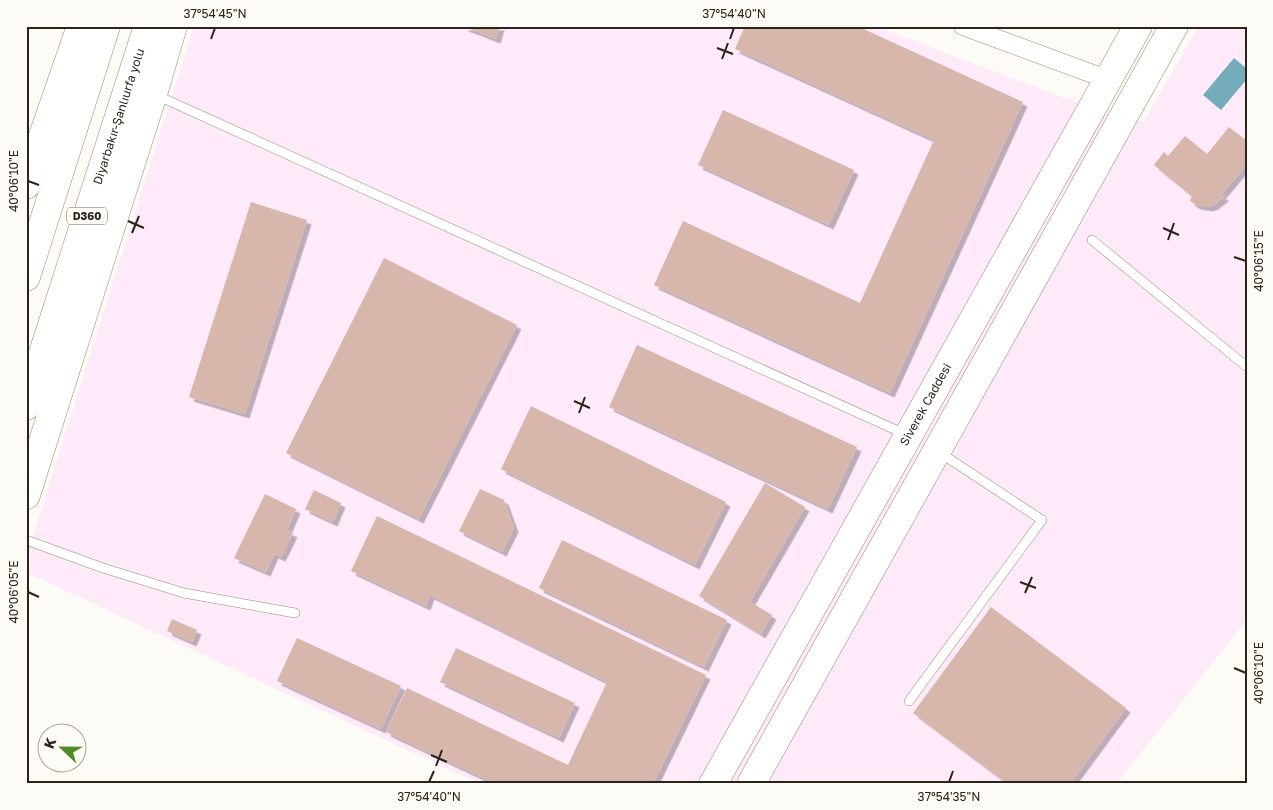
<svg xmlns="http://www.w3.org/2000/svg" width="1273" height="810" viewBox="0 0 1273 810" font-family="'Golos Text',sans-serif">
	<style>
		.industrial { fill: #ffeaf9 }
		.water { fill: #74acbb }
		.building { fill: #d7b6ac; filter: url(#shadow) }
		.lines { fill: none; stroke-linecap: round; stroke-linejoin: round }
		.service-casing { stroke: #998d72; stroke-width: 10 }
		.minor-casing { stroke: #998d72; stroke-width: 19 }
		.primary-casing { stroke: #998d72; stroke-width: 29 }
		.trunk-casing { stroke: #998d72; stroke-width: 29 }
		.service { stroke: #fff; stroke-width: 9 }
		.minor { stroke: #fff; stroke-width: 18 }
		.primary { stroke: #fff; stroke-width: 28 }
		.trunk { stroke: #fff; stroke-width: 28 }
		.ticks { fill: none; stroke: #2a251a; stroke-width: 2 }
		.labels { text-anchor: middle; stroke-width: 5; stroke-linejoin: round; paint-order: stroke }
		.shield { fill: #fdfbf5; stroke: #69655c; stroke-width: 1 }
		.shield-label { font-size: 11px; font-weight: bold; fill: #2a251a }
		.street-label { font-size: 12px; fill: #2a251a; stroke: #fdfbf5 }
		.neatline { fill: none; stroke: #2a251a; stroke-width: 2 }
		.ticks-label { font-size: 12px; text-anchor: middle; fill: #2a251a }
	</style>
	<defs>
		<filter id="shadow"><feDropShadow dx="4.5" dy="4.5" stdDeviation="0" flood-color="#0004"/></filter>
	</defs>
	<rect width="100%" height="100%" fill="#fdfbf5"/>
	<path class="industrial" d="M194,26H875L1062,97L1144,121L1199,26H1247V620L1116,784H480L26,572V558Z"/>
	<path class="water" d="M1234,58L1247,69V79L1221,110L1203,95Z"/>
	<path class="building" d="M462,26H500L496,39Z
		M745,26H857L1023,102L890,393L654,285L683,221L860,303L934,140L735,49Z
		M723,110L854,170L829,225L698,165Z
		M1229,127L1247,141V164L1221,195L1225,196L1214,205L1208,207L1196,205L1190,201L1192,196L1154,165L1164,152L1168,156L1185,136L1207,154Z
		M251,202L307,220L245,414L189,397Z
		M384,258L517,325L419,519L286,453Z
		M637,345L857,447L828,509L609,407Z
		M531,406L726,502L695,565L501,469Z
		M765,483L805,507L750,602L772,615L761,634L699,596Z
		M480,489L504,500L514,528L502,552L459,531Z
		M314,490L341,503L333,522L305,509Z
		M265,494L296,509L287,530L293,533L281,557L274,554L266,572L234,558Z
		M377,516L706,675L653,784H496L386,732L407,688L568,765L607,682L430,595L426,606L351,571Z
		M562,540L727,620L704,667L539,588Z
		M991,607L1126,708L1070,784H1008L913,713Z
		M172,619L197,630L192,642L167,631Z
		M297,638L401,686L381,729L277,681Z
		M456,648L575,703L559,738L440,682Z"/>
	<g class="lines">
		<g class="service-casing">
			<path id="service" d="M156,95L907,435
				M1092,240L1247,367
				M26,540L103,568L184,593L295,613
				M909,701L1042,520L939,452"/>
		</g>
		<g class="minor-casing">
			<path id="minor" d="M963,26L1109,80"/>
		</g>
		<g class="primary-casing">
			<g id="primary">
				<path id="s1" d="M713,784L1138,26"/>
				<path d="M751,784L1174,26"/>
			</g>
		</g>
		<g class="trunk-casing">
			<g id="trunk">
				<path d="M26,185L81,26"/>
				<path d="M26,277L106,26"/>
				<path id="s2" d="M26,406L148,26"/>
				<path d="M26,495L153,94L173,26"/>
			</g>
		</g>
		<use href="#service" class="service"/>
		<use href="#minor" class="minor"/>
		<use href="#primary" class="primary"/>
		<use href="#trunk" class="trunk"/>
	</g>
	<path class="ticks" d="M211,39L215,28M730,39L734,28M717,48L733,54M722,59L728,43M28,181L39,185M128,221L144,228M1163,228L1179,235M132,233L139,216M1168,240L1174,223M1234,257L1246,261M574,401L590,408M579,413L585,397M1020,582L1036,588M28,592L39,597M1025,593L1032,577M1234,668L1246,673M431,755L447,762M436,766L442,750M429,782L434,771M949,782L953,771"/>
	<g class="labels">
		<rect class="shield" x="67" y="207.5" width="40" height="17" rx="4"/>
		<g class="shield-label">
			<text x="87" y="220">D360</text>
		</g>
		<g class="street-label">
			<text dy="4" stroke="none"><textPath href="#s2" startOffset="304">Diyarbakır-Şanlıurfa yolu</textPath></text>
			<text dy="4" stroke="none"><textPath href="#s1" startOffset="435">Siverek Caddesi</textPath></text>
		</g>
	</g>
	<rect width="1273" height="810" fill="none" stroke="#fdfbf5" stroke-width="55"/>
	<g transform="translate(62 748) rotate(292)"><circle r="24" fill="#fdfbf5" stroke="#a9a59d"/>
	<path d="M0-4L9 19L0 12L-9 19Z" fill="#508b29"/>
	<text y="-8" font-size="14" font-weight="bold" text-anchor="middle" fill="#2a251a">K</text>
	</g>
	<rect x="28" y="28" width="1218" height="754" class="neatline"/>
	<g class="ticks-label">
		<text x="215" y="18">37°54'45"N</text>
		<text x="734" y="18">37°54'40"N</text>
		<text transform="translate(14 181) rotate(-90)" y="4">40°06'10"E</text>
		<text transform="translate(1259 261) rotate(-90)" y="4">40°06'15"E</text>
		<text transform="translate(14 592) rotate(-90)" y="4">40°06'05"E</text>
		<text transform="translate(1259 673) rotate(-90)" y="4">40°06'10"E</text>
		<text x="429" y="801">37°54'40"N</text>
		<text x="949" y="801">37°54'35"N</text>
	</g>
</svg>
